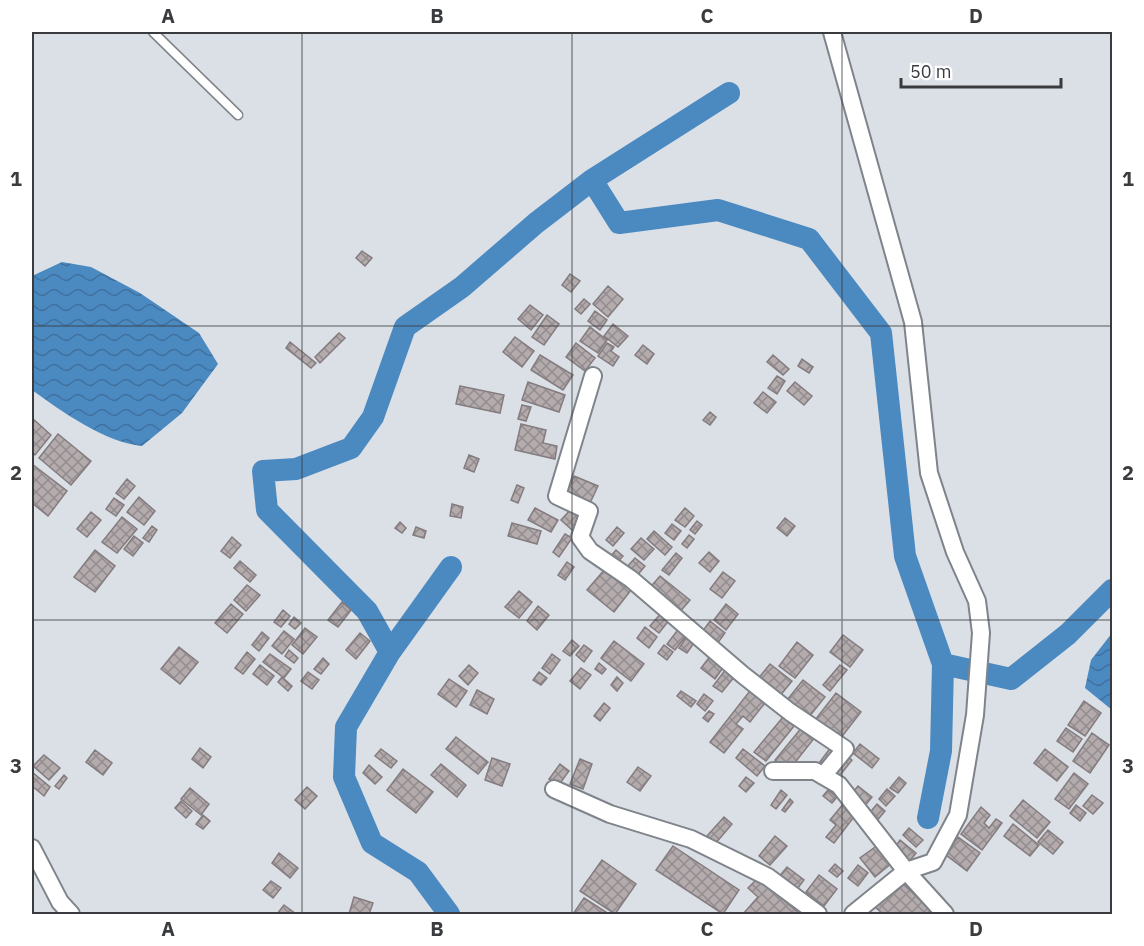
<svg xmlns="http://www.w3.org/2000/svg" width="1144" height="946" viewBox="0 0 1144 946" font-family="'IBM Plex Sans',sans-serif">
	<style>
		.water { fill: url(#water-waves) }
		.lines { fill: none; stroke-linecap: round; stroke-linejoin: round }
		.canal { stroke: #4b89c1; stroke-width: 22 }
		.building { fill: url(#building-cross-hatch); stroke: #847b7e; stroke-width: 1.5 }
		.service-casing { stroke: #7f848a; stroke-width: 11 }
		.minor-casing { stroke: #7f848a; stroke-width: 20 }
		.service { stroke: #fff; stroke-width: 8 }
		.minor { stroke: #fff; stroke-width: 16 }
		.grid { fill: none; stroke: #393b3e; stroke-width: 1.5; stroke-opacity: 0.55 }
		.neatline { fill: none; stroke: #393b3e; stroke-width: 2 }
		.grid-label { font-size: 20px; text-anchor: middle; font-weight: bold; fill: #393b3e }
	</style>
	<defs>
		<pattern id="water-waves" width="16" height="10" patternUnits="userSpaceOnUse" patternTransform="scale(1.5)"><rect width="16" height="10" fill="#4b89c1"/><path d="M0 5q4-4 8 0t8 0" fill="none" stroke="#3f719e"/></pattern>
		<pattern id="building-cross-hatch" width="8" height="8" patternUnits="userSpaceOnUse" patternTransform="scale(1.5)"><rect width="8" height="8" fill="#b4abad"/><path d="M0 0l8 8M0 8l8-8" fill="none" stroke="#938c8e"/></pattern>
	</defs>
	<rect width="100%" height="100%" fill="#dae0e6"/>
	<path class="water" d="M62,262L91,267L140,293L199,333L218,364L182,413L142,446C106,443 61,411 32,390V276Z
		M1112,633V710L1085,688L1091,660Z"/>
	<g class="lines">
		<path class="canal" d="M592,180L619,223L718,210L809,239L881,333L905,556L943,664L1011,679L1068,634L1112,590
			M390,652L367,611L267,510L263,471L296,469L351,448L373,417L405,327L462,287L536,223L592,180L729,93
			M928,818L941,751L943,664
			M449,914L418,872L372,843L344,777L346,727L390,652L451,567"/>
	</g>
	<path class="building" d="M362,251L372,258L365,266L356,258Z
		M570,274L580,281L571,292L562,285Z
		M608,286L623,299L608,317L593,304Z
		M584,299L590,304L581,314L575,309Z
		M530,305L543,315L531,330L518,319Z
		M595,311L607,320L600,330L588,321Z
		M547,315L559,324L544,345L532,337Z
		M613,324L628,336L618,347L604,336Z
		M590,327L607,340L598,353L580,341Z
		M339,333L345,338L320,363L315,357Z
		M515,337L534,351L522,367L503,352Z
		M290,342L316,363L311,368L286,348Z
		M576,343L595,358L585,371L566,357Z
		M607,343L614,347L611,351L619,357L613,366L598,356Z
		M643,345L654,354L647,364L635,355Z
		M540,355L573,375L563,390L531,370Z
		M773,355L789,369L783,375L767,362Z
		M802,359L813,367L809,373L798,366Z
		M777,376L785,381L777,394L768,388Z
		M528,382L565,395L559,412L522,400Z
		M795,382L812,396L804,405L787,391Z
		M460,386L504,395L500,413L456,404Z
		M763,392L776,402L767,413L754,403Z
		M522,405L531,407L526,421L518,419Z
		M710,412L716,417L710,425L703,420Z
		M32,418L51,435L35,455L32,452Z
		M521,424L546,430L543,443L557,446L555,459L515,450Z
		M58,434L91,461L71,485L39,458Z
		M469,455L479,459L474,472L464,468Z
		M32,464L67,491L48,516L32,503Z
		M574,476L598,486L590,503L567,493Z
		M127,479L135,486L124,499L116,493Z
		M517,485L524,488L518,503L511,500Z
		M139,497L155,511L144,525L127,512Z
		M114,498L124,505L116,516L106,509Z
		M452,504L463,507L461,518L450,516Z
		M573,507L584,517L572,530L561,520Z
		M535,508L558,520L551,532L528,520Z
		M685,508L694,516L685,527L675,520Z
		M91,512L101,520L87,537L77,529Z
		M122,517L137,529L117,553L102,542Z
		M785,518L795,526L787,536L777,528Z
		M697,521L702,525L695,534L690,530Z
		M400,522L406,528L402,533L395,528Z
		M512,523L541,531L537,544L508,536Z
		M672,524L681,531L674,540L665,533Z
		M152,526L157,530L149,542L143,538Z
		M416,527L426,531L424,538L413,535Z
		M617,527L624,533L613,546L606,540Z
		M654,531L672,547L665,555L647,539Z
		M565,534L572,538L559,557L553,552Z
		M689,535L694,539L687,548L682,544Z
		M134,536L143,543L133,556L124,549Z
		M232,537L241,545L230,558L221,551Z
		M641,538L654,549L644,560L631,549Z
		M95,550L115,566L95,592L74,577Z
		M616,550L623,556L615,565L608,559Z
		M709,552L719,561L710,572L699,563Z
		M676,553L682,558L669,575L662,570Z
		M635,558L645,566L636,577L626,568Z
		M240,561L256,575L250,582L234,568Z
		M567,562L574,567L565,580L558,575Z
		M605,569L631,590L614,612L587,590Z
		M723,572L735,581L722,598L710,589Z
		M660,576L690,600L678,614L648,590Z
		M247,585L260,595L246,611L234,600Z
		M519,591L532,602L519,618L505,607Z
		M342,602L351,610L338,627L328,620Z
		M231,604L243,614L227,633L215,623Z
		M726,604L738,614L726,630L714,620Z
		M538,606L549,615L537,630L527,621Z
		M283,610L290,616L281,627L274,622Z
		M662,612L670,619L659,633L650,626Z
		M294,617L301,623L295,629L289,624Z
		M710,621L725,633L717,644L702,632Z
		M645,627L657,637L649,648L637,638Z
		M680,627L688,633L675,650L667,644Z
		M305,628L317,637L303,654L292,645Z
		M284,631L294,639L282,654L272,646Z
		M262,632L269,638L259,651L252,645Z
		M360,633L370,641L356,659L346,650Z
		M688,635L696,640L687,653L679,648Z
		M843,635L863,650L850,667L830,652Z
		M572,640L579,646L570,656L563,651Z
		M614,641L644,664L631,681L601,658Z
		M797,642L813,655L795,678L779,666Z
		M584,645L592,651L584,662L576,655Z
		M664,645L673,652L667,660L658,653Z
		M179,647L198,662L180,684L161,669Z
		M289,650L298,658L294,663L285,656Z
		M247,652L255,659L243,674L235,668Z
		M270,654L291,669L284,678L263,662Z
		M552,654L560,660L550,674L542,668Z
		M711,655L725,665L715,679L701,668Z
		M323,658L329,664L321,674L314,669Z
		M599,663L606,669L602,674L595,669Z
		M770,664L792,681L779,697L757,680Z
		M260,665L274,676L267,685L253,674Z
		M469,665L478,673L468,685L459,676Z
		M840,665L847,670L830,691L823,685Z
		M581,668L591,675L580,689L570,681Z
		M726,669L735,676L722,692L713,686Z
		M308,672L319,680L312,689L301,681Z
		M539,672L547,678L541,685L533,680Z
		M282,677L292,686L288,691L278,682Z
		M617,677L623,683L617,691L611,685Z
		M449,679L467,691L456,707L438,694Z
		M803,680L825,697L809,717L787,700Z
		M753,687L768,699L750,722L743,716L736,724L743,729L724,753L710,742Z
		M477,690L494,699L487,714L470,705Z
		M681,691L696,701L691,707L677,696Z
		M836,693L861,712L840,739L815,720Z
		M704,694L713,701L705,711L697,704Z
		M1084,701L1101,713L1085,736L1068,725Z
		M604,703L610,708L600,721L594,716Z
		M709,711L714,714L708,722L703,718Z
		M783,717L794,726L766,761L754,752Z
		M803,726L816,736L789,770L775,760Z
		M1066,728L1082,739L1073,752L1057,741Z
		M1092,733L1109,745L1090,773L1073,761Z
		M456,737L488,762L478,774L446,749Z
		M834,743L841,749L826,768L819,763Z
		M860,744L879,759L872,768L853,753Z
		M200,748L211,757L203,768L192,759Z
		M381,749L397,761L391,768L375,756Z
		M743,749L765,766L757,776L736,758Z
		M1045,749L1068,767L1057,781L1034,763Z
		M95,750L112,763L103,775L86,762Z
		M44,755L60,768L49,780L33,766Z
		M846,755L852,760L837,779L831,773Z
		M492,758L510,764L502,786L485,780Z
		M580,759L592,764L583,789L570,784Z
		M441,764L466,785L457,797L431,775Z
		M560,764L569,771L558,786L549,779Z
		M369,765L382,777L375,784L363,773Z
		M638,767L651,776L640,791L627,782Z
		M403,769L433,792L416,813L387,790Z
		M32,772L50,787L44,796L32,786Z
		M1074,773L1088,784L1069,809L1055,799Z
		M64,775L67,778L59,789L55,786Z
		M746,777L754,783L746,792L739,786Z
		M899,777L906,783L898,793L890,788Z
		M858,786L872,797L863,808L849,797Z
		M307,787L317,796L305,809L295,800Z
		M190,788L209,804L201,815L181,799Z
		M887,789L895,796L886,806L879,799Z
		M781,790L787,795L776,809L771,805Z
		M828,790L837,797L832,803L823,796Z
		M1092,795L1103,803L1093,814L1083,806Z
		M790,799L793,802L785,812L782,810Z
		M1023,800L1050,822L1037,838L1010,816Z
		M181,801L192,811L186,818L175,808Z
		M844,803L857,813L834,843L826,837L836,825L830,820Z
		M877,804L885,811L875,823L867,816Z
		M1076,805L1086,813L1080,821L1070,813Z
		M981,807L990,815L984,823L989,828L996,819L1002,823L982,850L961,834Z
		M203,815L210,821L203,829L196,824Z
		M724,817L732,824L715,844L707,836Z
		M1013,824L1039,845L1030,856L1004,836Z
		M909,828L923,840L916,847L903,835Z
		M1048,830L1063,842L1053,854L1038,842Z
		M775,836L787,846L770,865L759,856Z
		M958,837L980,853L967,871L946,855Z
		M900,840L916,853L908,863L893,850Z
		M878,845L892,863L875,877L860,858Z
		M673,846L739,890L723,914L656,870Z
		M279,853L298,868L290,878L272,863Z
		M602,860L636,884L615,914L580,891Z
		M835,864L843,871L837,877L829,871Z
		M858,865L868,873L858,886L848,878Z
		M787,867L804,880L795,892L778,878Z
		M819,875L837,889L824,906L806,892Z
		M758,878L800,914H743L758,897L748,888Z
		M899,880L931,910L927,914H883L875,907Z
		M271,881L281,888L273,898L263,890Z
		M354,897L373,903L369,914H349Z
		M584,898L609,914H573Z
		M284,905L296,914H277Z"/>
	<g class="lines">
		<g class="service-casing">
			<path id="service" d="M153,32L238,115"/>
		</g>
		<g class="minor-casing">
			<path id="minor" d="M832,32L913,322L929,473L955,552L977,601L981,633L975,715L958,815L933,862L906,871L853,914
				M593,376L557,496L589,511L580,537L590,551L631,579L743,675L790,712L845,749L823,776
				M773,771H815L839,785L906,871L945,914
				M554,789L610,814L691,839L768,877L818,914
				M32,848L60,902L71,914"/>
		</g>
		<use href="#service" class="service"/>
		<use href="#minor" class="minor"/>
	</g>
	<path class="grid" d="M302,32V914M572,32V914M842,32V914M32,326H1112M32,620H1112"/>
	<rect width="1144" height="946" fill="none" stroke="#ffffff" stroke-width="66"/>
	<path d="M901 78v9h160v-9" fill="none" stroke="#393b3e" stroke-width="3"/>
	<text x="910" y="78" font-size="18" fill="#393b3e" stroke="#ffffff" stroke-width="4.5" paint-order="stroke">50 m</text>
	<rect x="33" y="33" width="1078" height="880" class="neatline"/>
	<g class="grid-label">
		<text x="168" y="23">A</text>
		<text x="437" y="23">B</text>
		<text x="707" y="23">C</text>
		<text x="976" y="23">D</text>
		<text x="16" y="186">1</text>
		<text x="1128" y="186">1</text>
		<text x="16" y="480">2</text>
		<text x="1128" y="480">2</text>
		<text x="16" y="773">3</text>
		<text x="1128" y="773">3</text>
		<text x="168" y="936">A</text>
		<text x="437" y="936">B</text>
		<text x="707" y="936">C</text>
		<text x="976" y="936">D</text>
	</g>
</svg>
